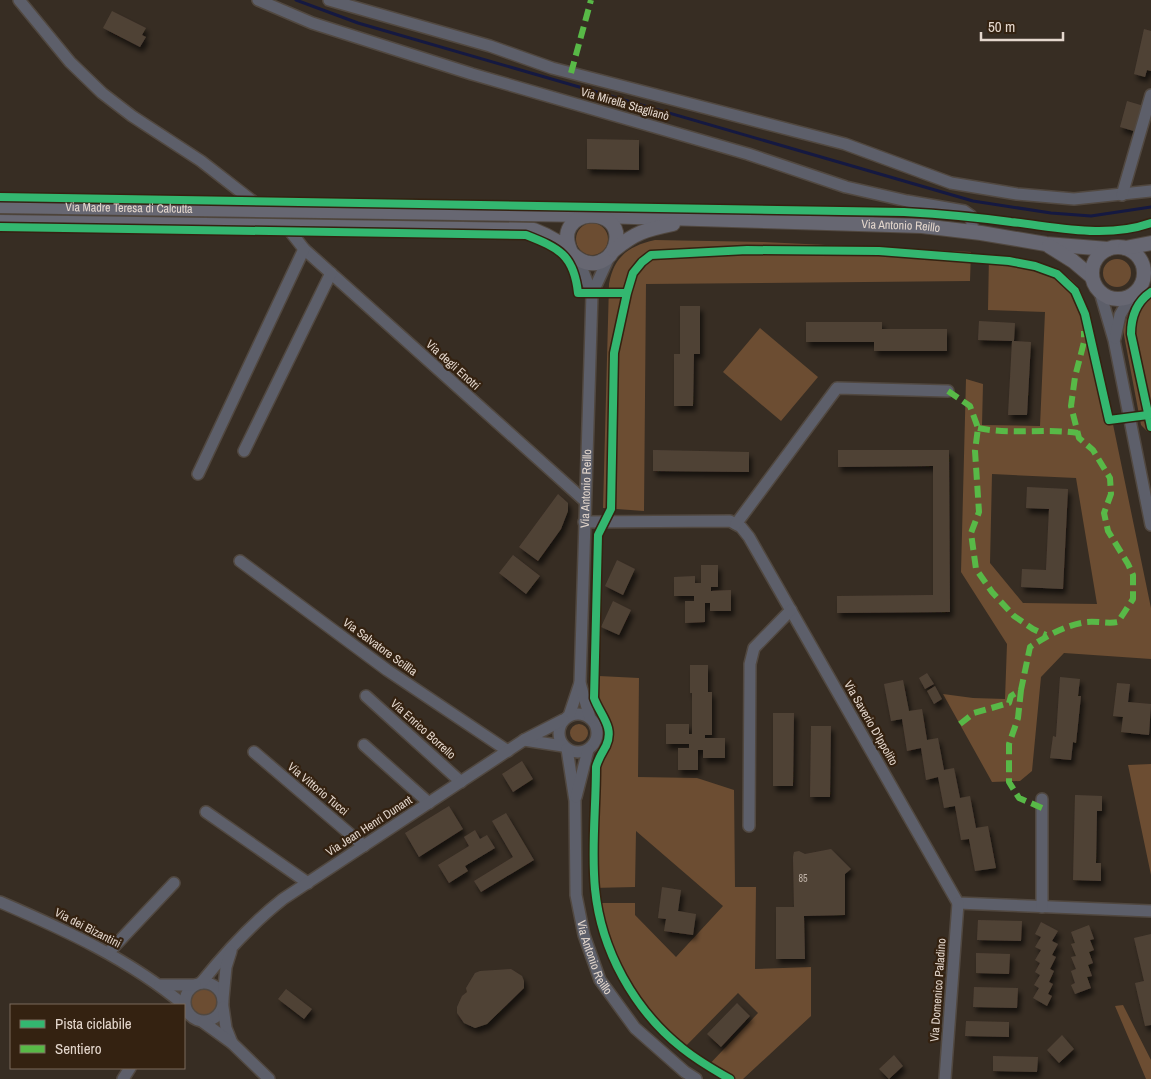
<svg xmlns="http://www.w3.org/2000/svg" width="1151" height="1079" viewBox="0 0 1151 1079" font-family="'Archivo Narrow',sans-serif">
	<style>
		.green { fill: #6c4d32; fill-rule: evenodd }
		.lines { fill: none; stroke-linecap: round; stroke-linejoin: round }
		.stream { stroke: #151941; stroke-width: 3 }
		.building { fill: #504236; filter: url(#shadow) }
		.minor-casing { stroke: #514840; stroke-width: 14 }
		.major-casing { stroke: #514840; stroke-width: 16 }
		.minor { stroke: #5d5f6a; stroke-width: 11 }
		.major { stroke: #676772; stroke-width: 14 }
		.quiet { stroke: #58b947; stroke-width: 6; stroke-dasharray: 12 6; stroke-linecap: butt }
		.cycleway-casing { stroke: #342211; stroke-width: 11 }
		.cycleway { stroke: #33b770; stroke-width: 8 }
		.labels { text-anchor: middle; stroke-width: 4.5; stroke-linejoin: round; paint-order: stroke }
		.number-label { font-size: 10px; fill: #bfb2a7 }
		.street-label { font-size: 12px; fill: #e4d7cd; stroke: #342211 }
	</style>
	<defs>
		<filter id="shadow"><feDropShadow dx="3" dy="5" stdDeviation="2.5" flood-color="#0009"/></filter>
	</defs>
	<rect width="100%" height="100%" fill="#372d23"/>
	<path class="green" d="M576 239a16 16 0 1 1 32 0a16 16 0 1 1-32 0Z
		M655,240L764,242L971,252L970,281L646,284L644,511L603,508L609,284C614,256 629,246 655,240Z
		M989,254C1017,259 1061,262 1079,288C1084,296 1087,309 1091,318L1151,608V659L1064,653L1041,677L1032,771L1020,781L992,782L943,694L973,698L1005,699L1007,644L961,572L966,379L983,384L982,425L1040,426L1045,312L988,310ZM992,474L1076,478L1097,604L1023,603L990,563Z
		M1103 273a14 14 0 1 1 28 0a14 14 0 1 1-28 0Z
		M1151,290V432L1147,431L1141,425L1123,330C1127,313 1135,298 1151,290Z
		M760,328L818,377L781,421L723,372Z
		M599,676L639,678L638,777L697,778L734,790L735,887H756L755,969L811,967V1016L743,1079H722L705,1069L758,1013L738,993L681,1051C673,1045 665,1038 658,1031C626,1001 599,947 593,903H635V915L676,957L723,906L636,831L635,887L592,888L591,838L593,764L601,749L606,735L603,721L599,712Z
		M570 733a9 9 0 1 1 18 0a9 9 0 1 1-18 0Z
		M1151,764V875L1128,765Z
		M191 1001a14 14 0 1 1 28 0a14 14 0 1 1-28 0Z
		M1123,1005L1151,1060V1079H1146L1115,1006Z"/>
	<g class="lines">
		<path class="stream" d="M296,0L358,23L973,201L1051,213L1091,216L1151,207"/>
	</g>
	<path class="building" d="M112,11L146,28L142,35L146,37L140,47L103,28Z
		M1144,29L1151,31V71L1147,70L1145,77L1134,74Z
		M1127,101L1144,106L1137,132L1120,127Z
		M587,139L639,140V170L587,169Z
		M680,306H700V354H694L693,406H674V354H680Z
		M979,321L1015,323L1014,341L1031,342L1027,415H1008L1012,341L978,340Z
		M806,322H882V329H947V351H874V342H806Z
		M653,450L749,452V472L653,471Z
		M838,450H949L950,612L837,613V596L933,595V466L838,467Z
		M1027,487L1068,489L1063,589L1021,587L1022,569L1046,570L1049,509L1026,508Z
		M558,494L568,503V511L561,529L538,561L519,547Z
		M513,555L540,576L526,594L499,573Z
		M617,560L635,569L623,595L605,586Z
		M701,565H718V587H711V591L731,590V611H710V603H705V622L685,623V601H694V596H674V577L695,576V583H701Z
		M613,601L631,610L619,635L601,627Z
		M690,665H708V692H712V735H705V738H725V758H703V750H698V770H678V748H689V744H666V724H689V734H692V693H690Z
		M927,673L934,684L925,689L919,678Z
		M1060,677L1080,679L1078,696H1081L1076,743L1073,742L1071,760L1050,758L1053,736L1056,737Z
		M903,680L909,711L922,709L927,740L938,738L944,770L954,768L960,798L970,796L976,828L988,826L996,868L975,871L969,839L961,840L955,806L944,808L938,777L926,780L921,748L907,751L902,719L891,721L884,684Z
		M1117,683L1130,684L1128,702L1151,704L1149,735L1121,732L1123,717L1113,716Z
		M935,686L942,699L934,704L927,691Z
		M773,713H794L793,786H773Z
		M811,726H831L830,797H810Z
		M522,761L533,779L513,792L502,774Z
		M1075,795L1102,796V811H1097L1096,863H1101V881L1073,880Z
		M449,806L463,829L419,857L405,833Z
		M506,813L534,860L481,892L474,881L513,857L492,821Z
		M475,830L480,839L487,835L495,848L465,866L468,871L449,883L438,865L469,846L464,837Z
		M831,849L851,869L845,874V915L804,916L805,959H776V907H794L793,857L794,852L799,851L805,854Z
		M662,887L681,890L678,911L696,914L693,935L664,931L666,919L658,918Z
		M978,920L1022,921L1021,941L977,940Z
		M1041,922L1058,931L1052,941L1058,944L1052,955L1056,957L1050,969L1054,971L1049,982L1053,984L1048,994L1052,996L1047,1006L1033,998L1039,988L1034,985L1040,975L1035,972L1040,963L1035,960L1041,950L1035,947L1041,937L1035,934Z
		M1089,925L1094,939L1090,940L1094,950L1089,952L1093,963L1088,965L1092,976L1087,977L1091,988L1075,994L1071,985L1075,983L1071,971L1076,969L1071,957L1076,956L1071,944L1075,943L1071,932Z
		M1151,934V1025L1145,1026L1135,983L1144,981L1134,938Z
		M976,953L1010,954L1009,974L976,973Z
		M511,969L522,976L524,981V988L487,1024L475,1028L464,1023L457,1013V1007L462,996L467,992L466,988L475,973L480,971Z
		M974,987L1018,988L1017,1008L973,1007Z
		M286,989L312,1009L304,1019L278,999Z
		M737,1003L750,1016L721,1047L707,1034Z
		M966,1021L1009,1022V1037L965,1036Z
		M1062,1035L1074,1049L1059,1063L1047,1050Z
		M894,1055L903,1066L889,1079L879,1069Z
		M993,1056L1038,1057L1037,1072L993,1071Z"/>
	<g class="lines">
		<g class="minor-casing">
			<g id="minor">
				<path d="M19,0L70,62L102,93L132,116L201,161L264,210"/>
				<path d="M258,0L312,23L472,74L748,154L846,187L907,201L964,211L971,216L973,232"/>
				<path d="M329,0L490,46L552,68L845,144L951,183L1017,194L1074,199L1151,191"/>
				<path d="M1122,195L1151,95"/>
				<path d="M286,226L304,249L585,501"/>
				<path d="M578,259L592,294"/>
				<path d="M1100,292L1114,340L1151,525"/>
				<path d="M1115,338L1120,315L1131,296"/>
				<path d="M244,451L331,273"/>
				<path d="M198,474L304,249"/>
				<path d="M584,522L730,521L741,527L749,537L958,903L1151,911"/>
				<path d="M736,524L837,388L948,391"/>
				<path d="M240,561L387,670L508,751"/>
				<path d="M366,696L461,782"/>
				<circle cx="578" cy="733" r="19"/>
				<path d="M569,716L580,683"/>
				<path id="s1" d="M590,718L580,683L592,294L609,257"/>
				<path d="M524,740L563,746"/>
				<path d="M364,745L429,803"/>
				<path id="s2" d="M567,749L575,801L576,895L584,935L600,980L635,1028L685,1072L696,1079"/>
				<path d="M254,752L364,846"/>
				<path d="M576,797L588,750"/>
				<path d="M206,812L308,883"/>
				<path d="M749,826L750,664L754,648L791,610"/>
				<path d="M0,902C65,930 129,959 184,1005"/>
				<path d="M1042,907V799"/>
				<path d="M109,952L174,883"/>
				<circle cx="204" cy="1002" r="19"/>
				<path d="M201,983C226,952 251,924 283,899L524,740L563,720"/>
				<path d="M160,985H195"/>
				<path d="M223,999L226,967L231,951"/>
				<path d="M223,1007L226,1028L232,1043"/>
				<path d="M203,1022L232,1043L269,1079"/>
				<path d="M123,1079L130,1068"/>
				<path d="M945,1079L958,903"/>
			</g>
		</g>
		<g class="major-casing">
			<g id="major">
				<path id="s3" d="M0,206L586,215"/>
				<path id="s4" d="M601,216L922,226L981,233L1046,244L1108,249"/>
				<path d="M0,222L534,230C542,233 550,237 558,242C570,250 580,266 596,263C605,261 612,255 615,246C628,202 547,207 572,254"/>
				<path d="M1049,246L1073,261L1092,277"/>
				<circle cx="1118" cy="273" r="26"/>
				<path d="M1125,248L1151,243"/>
				<path d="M614,250C636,232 645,230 673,224"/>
			</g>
		</g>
		<use href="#minor" class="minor"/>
		<use href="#major" class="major"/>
		<path class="quiet" d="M571,73L591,0
			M948,391L970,406L978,428L975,451L979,512L971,533L976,569L992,592L1014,616L1033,629L1046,635
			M978,428C1011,435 1045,428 1078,433
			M1021,690L1018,718L1009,744V782L1019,798L1042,808
			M960,724L974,713L1009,703L1011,696L1021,690L1030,647C1048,635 1066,625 1087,622C1098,621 1108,624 1118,622L1133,599V575L1128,564L1108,531L1104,513L1111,494L1110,478L1093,450L1079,438L1071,406L1075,377L1084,342V331"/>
		<g class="cycleway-casing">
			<path id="cycleway" d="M0,197L904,212C940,214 975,217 1011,222C1057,227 1106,239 1151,223
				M0,227L526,235C559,248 574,255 578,293H627
				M1151,292C1136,302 1131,317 1131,334L1151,427
				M730,1079C714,1070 697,1060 682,1048C634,1010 601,950 595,889C591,849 596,808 596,767C598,759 602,753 606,746C615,727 600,715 594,698L598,535L611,509L614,353L627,293L633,273L642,262L651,255L747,250L879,251L1009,261L1035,266L1057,274L1075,291L1085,314L1109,420L1148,415"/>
		</g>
		<use href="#cycleway" class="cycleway"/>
	</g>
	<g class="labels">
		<g class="number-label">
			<text x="803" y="882">85</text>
		</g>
		<g class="street-label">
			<text transform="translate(625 104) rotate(16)" y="4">Via Mirella Staglianò</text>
			<text dy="4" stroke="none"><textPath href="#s3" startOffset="129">Via Madre Teresa di Calcutta</textPath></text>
			<text dy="4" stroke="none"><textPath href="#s4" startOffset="300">Via Antonio Reillo</textPath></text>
			<text transform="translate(453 365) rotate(42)" y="4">Via degli Enotri</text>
			<text dy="4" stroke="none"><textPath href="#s1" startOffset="231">Via Antonio Reillo</textPath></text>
			<text transform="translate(380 647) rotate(36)" y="4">Via Salvatore Scillìa</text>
			<text transform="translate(871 723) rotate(60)" y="4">Via Saverio D'Ippolito</text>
			<text transform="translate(423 729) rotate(42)" y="4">Via Enrico Borrello</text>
			<text transform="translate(318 789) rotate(40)" y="4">Via Vittorio Tucci</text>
			<text transform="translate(369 826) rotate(-33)" y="4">Via Jean Henri Dunant</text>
			<text transform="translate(88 928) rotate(27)" y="4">Via dei Bizantini</text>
			<text dy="4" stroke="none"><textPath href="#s2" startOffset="212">Via Antonio Reillo</textPath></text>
			<text transform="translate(938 990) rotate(-86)" y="4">Via Domenico Paladino</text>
		</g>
	</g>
	<rect x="10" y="1004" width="175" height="65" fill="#342211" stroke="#7a6a5c"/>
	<rect x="20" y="1020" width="25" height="8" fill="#33b770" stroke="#7a6a5c"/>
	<text x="55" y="1029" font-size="15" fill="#e4d7cd">Pista ciclabile</text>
	<rect x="20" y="1045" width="25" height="8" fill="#58b947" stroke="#7a6a5c"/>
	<text x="55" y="1054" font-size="15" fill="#e4d7cd">Sentiero</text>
	<path d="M981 32v8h82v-8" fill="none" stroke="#e4d7cd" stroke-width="2.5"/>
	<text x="988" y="32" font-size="15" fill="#e4d7cd" stroke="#342211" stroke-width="4" paint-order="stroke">50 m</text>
</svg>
